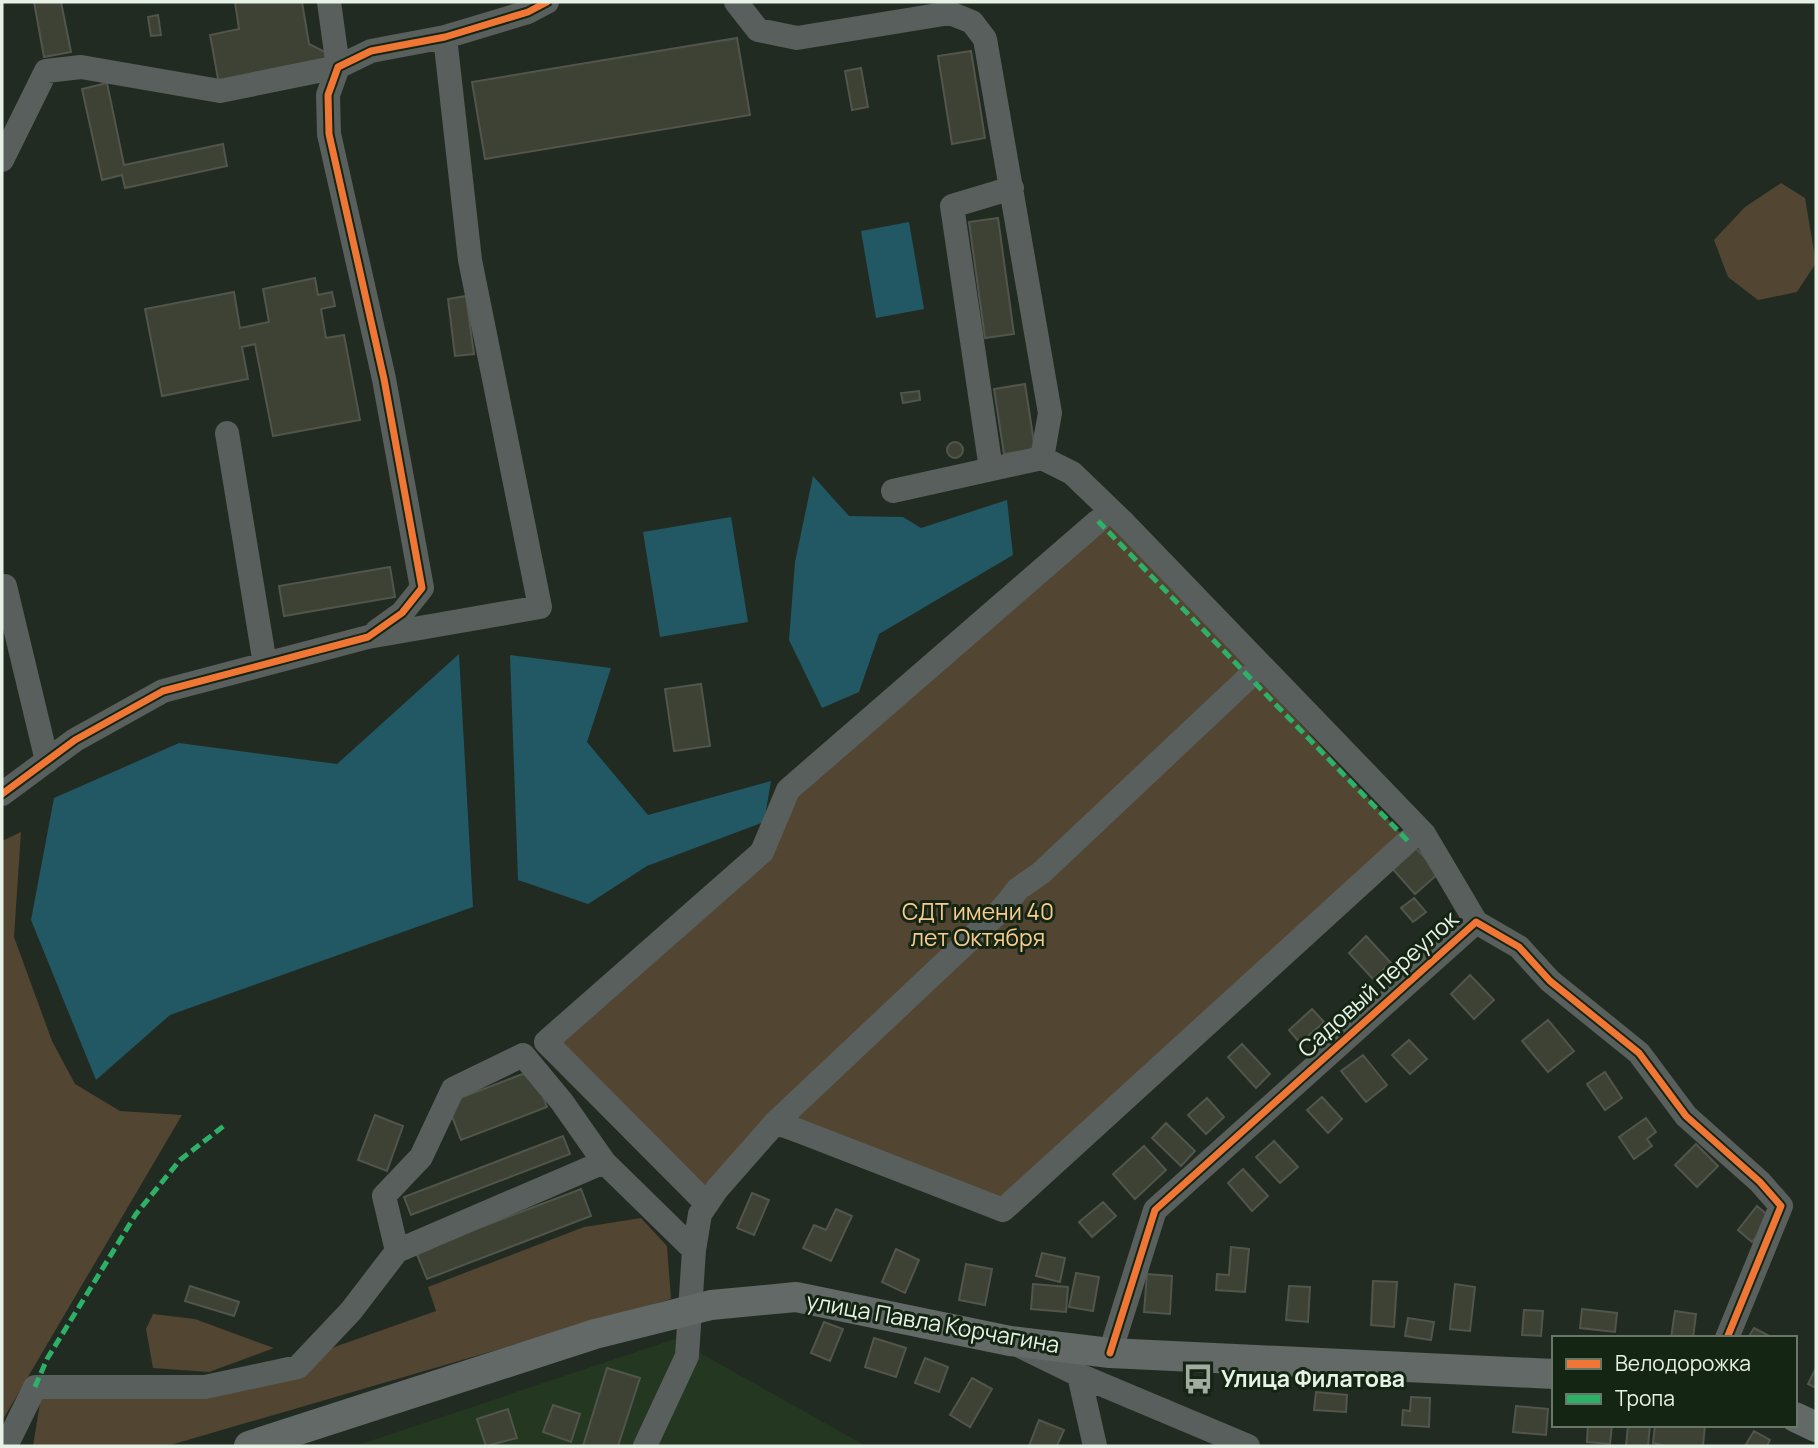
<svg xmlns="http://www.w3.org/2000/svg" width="1818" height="1448" viewBox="0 0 1818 1448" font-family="Manrope,sans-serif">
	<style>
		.built { fill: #233721 }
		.green { fill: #524531 }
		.water { fill: #215863 }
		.building { fill: #3e4235; stroke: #51554b; stroke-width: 2 }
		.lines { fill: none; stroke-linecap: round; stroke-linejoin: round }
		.minor { stroke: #595f5c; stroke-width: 24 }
		.major { stroke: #626966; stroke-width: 30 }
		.quiet { stroke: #2db169; stroke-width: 5; stroke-dasharray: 10 5; stroke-linecap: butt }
		.cycleway-casing { stroke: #152514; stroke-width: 11 }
		.cycleway { stroke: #f07635; stroke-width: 7 }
		.labels { text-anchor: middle; stroke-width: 6; stroke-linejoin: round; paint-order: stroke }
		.park-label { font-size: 23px; fill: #facb8f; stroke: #152514 }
		.street-label { font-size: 23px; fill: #e7f2e6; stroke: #152514 }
		.poi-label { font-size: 23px; font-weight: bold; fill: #e7f2e6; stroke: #152514; text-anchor: start }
	</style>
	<rect width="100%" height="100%" fill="#222b21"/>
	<path class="built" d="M675,1339L866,1446H355Z"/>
	<path class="green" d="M1781,183L1805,198L1816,263L1797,292L1758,300L1728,277L1714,240L1745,207Z
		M1107,513L1408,841L1003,1210L776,1136L711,1205L546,1042L762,852L788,790Z
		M21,832L14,937L52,1041L75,1084L120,1111L182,1115L2,1421V841Z
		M641,1218L667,1246L671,1299L167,1446H33L41,1397L196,1396L436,1311L428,1287L584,1227Z
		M153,1314L195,1319L274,1348L209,1372L153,1368L146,1329Z"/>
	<path class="water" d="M909,222L924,309L876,318L861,231Z
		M813,476L849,516L903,517L921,528L1007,500L1013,555L879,634L859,692L822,708L789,640L795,562Z
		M731,517L748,622L660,637L643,532Z
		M459,654L473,907L170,1015L96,1080L31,920L54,798L179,743L337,764Z
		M510,655L611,668L587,742L648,815L771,781L764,822L647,866L588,904L518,880Z"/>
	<path class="building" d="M34,2H61L71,52L44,57Z
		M235,2H302L309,44L325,52L327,65L219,84L210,35L239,29Z
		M158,15L161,35L151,36L148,17Z
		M737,38L750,115L485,159L472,82Z
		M971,51L985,138L952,144L938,56Z
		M861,68L868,107L852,110L845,71Z
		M107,83L124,165L223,144L227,166L125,188L122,175L102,180L82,89Z
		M998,218L1014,334L985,338L969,222Z
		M315,278L318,295L332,292L335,306L321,309L326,338L344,335L360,420L273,436L255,344L242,347L248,379L162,396L145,309L234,292L240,328L269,322L263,289Z
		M466,296L474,354L455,356L448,299Z
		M1025,384L1035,449L1004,454L994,389Z
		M919,391L920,400L903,403L901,393Z
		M947 450a8 8 0 1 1 16 0a8 8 0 1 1-16 0Z
		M390,567L395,597L284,616L279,586Z
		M701,684L710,746L674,751L665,689Z
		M1413,845L1439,873L1415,894L1390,866Z
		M1414,898L1426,912L1413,922L1401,908Z
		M1366,936L1391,963L1373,979L1349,953Z
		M1470,975L1494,1000L1474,1019L1451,994Z
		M1312,1009L1324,1022L1300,1043L1289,1030Z
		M1548,1020L1574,1051L1548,1072L1522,1041Z
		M1409,1040L1427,1059L1410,1074L1392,1055Z
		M1242,1044L1270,1074L1256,1088L1228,1057Z
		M1363,1055L1387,1085L1366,1102L1341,1071Z
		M533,1070L547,1107L461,1140L447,1103Z
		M1605,1072L1622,1098L1605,1110L1587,1084Z
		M1322,1097L1342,1119L1328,1133L1307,1110Z
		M1207,1098L1224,1117L1206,1134L1188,1115Z
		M375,1115L403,1126L387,1171L358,1160Z
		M1646,1118L1656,1132L1647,1139L1652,1146L1634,1159L1619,1137Z
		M1166,1123L1195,1151L1181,1166L1152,1138Z
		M563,1136L570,1154L411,1215L404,1197Z
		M1274,1141L1298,1167L1280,1183L1256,1157Z
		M1696,1144L1718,1166L1697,1187L1675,1165Z
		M1144,1146L1166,1170L1135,1199L1113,1174Z
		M1243,1169L1268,1196L1252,1211L1228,1183Z
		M581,1189L591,1216L427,1279L416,1252Z
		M752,1193L769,1200L754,1235L737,1228Z
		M1103,1202L1116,1216L1092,1237L1079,1222Z
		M1757,1206L1771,1218L1752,1242L1738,1230Z
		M836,1209L852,1216L831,1261L803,1248L814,1225L826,1230Z
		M1231,1247L1249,1249L1245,1292L1216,1290L1217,1274L1229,1275Z
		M896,1249L919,1260L905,1293L882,1282Z
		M1042,1253L1065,1258L1060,1282L1036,1276Z
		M966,1264L992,1269L985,1305L959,1300Z
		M1076,1273L1099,1277L1093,1311L1069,1307Z
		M1147,1274L1172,1276L1170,1314L1144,1312Z
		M1373,1281L1397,1282L1394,1327L1371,1325Z
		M1033,1284L1068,1287L1066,1312L1031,1309Z
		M1455,1284L1475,1287L1470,1331L1450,1329Z
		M190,1286L239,1302L234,1316L185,1301Z
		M1289,1286L1310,1287L1308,1322L1286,1320Z
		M1582,1309L1617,1313L1615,1332L1580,1328Z
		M1524,1310L1543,1311L1541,1336L1522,1335Z
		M1675,1311L1696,1314L1693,1338H1671Z
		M1408,1318L1434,1322L1431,1340L1405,1336Z
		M824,1322L843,1329L830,1361L811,1353Z
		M1754,1328L1773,1338H1748Z
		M874,1338L906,1348L896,1377L865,1367Z
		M925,1358L948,1367L939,1392L915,1383Z
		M607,1368L640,1378L618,1446H583Z
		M1816,1368V1388L1808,1384Z
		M972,1378L992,1389L970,1427L950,1415Z
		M1316,1392L1347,1395L1346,1412L1314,1410Z
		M1411,1397L1430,1398L1429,1427L1402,1425L1403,1410L1410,1411Z
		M553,1405L580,1414L571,1442L543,1432Z
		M1516,1406L1548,1409L1546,1435L1513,1432Z
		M508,1409L517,1438L486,1446L477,1419Z
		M1039,1420L1064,1430L1057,1446H1029Z
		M1588,1425H1612L1610,1444L1587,1442Z
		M1628,1425H1650L1648,1446H1626Z
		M1655,1425H1705L1703,1446H1666L1653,1443Z
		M1754,1431L1770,1440L1767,1446H1745Z"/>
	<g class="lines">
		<path class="minor" d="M736,2L758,30L797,38L950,13L972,22L985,39L1050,413L1042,458L893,491
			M2,160L46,71L81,67L220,91L338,67L329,2
			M227,433L265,664
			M1042,458L1072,473L1124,523L1424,834L1476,922
			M991,469L952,206L1012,188
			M5,586L47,761
			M377,631L402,613L422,588L384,379L329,134L328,95L338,67L371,51L445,37L528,12L547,2
			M2,794L75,740L163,691L368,637L540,607L470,260L445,37
			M1476,922L1519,947L1550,981L1639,1053L1686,1116L1760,1182L1781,1206L1727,1338
			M776,1122L1003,1210L1408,841
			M604,1162L694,1250L687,1356L645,1446
			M707,1204L546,1042L762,852L788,790L1098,521
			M694,1250L700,1214L717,1189L776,1122L1002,909L1018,889L1041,873L1249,677
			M1020,1346L1079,1375L1248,1446
			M1110,1353L1155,1210L1476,922
			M1079,1375L1095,1446
			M6,1446L35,1387H205L298,1367L351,1311L397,1251L604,1162L562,1102L523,1055L453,1089L421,1157L384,1196L397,1251"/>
		<path class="major" d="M1795,1417L1816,1427
			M249,1446L595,1334L711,1305L796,1297L1010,1341L1110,1353L1554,1374"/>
		<path class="quiet" d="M1098,521L1408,841
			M35,1387L47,1359L136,1214L180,1160L225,1125"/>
		<g class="cycleway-casing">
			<path id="cycleway" d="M2,794L75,740L163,691L368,637L402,613L422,588L384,379L329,134L328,95L338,67L371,51L445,37L528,12L547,2
				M1110,1353L1155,1210L1476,922L1519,947L1550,981L1639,1053L1686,1116L1760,1182L1781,1206L1727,1338"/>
		</g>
		<use href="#cycleway" class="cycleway"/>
	</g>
	<defs>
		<g id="bus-bare" transform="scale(2.415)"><path d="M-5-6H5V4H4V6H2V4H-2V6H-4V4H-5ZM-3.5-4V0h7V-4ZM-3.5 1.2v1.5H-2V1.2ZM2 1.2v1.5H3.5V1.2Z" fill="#a2aca1" stroke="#152514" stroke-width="2.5" paint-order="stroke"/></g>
	</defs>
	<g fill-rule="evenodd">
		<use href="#bus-bare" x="1198" y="1379"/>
	</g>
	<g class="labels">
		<g class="park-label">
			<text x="978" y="920">СДТ имени 40<tspan x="978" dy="26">лет Октября</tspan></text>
		</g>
		<g class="street-label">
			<text transform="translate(1378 984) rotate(-42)" y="8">Садовый переулок</text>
			<text transform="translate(933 1323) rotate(10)" y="8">улица Павла Корчагина</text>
		</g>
		<g class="poi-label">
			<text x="1221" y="1387">Улица Филатова</text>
		</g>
	</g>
	<rect width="1818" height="1448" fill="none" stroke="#e7f2e6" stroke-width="7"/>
	<rect x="1552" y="1336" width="245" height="91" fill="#152514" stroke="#697768" stroke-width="2"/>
	<rect x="1566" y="1359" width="35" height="10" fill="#f07635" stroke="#697768" stroke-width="2"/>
	<text x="1615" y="1371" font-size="21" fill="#e7f2e6">Велодорожка</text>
	<rect x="1566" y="1394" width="35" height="10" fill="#2db169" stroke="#697768" stroke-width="2"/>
	<text x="1615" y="1406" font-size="21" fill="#e7f2e6">Тропа</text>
</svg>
